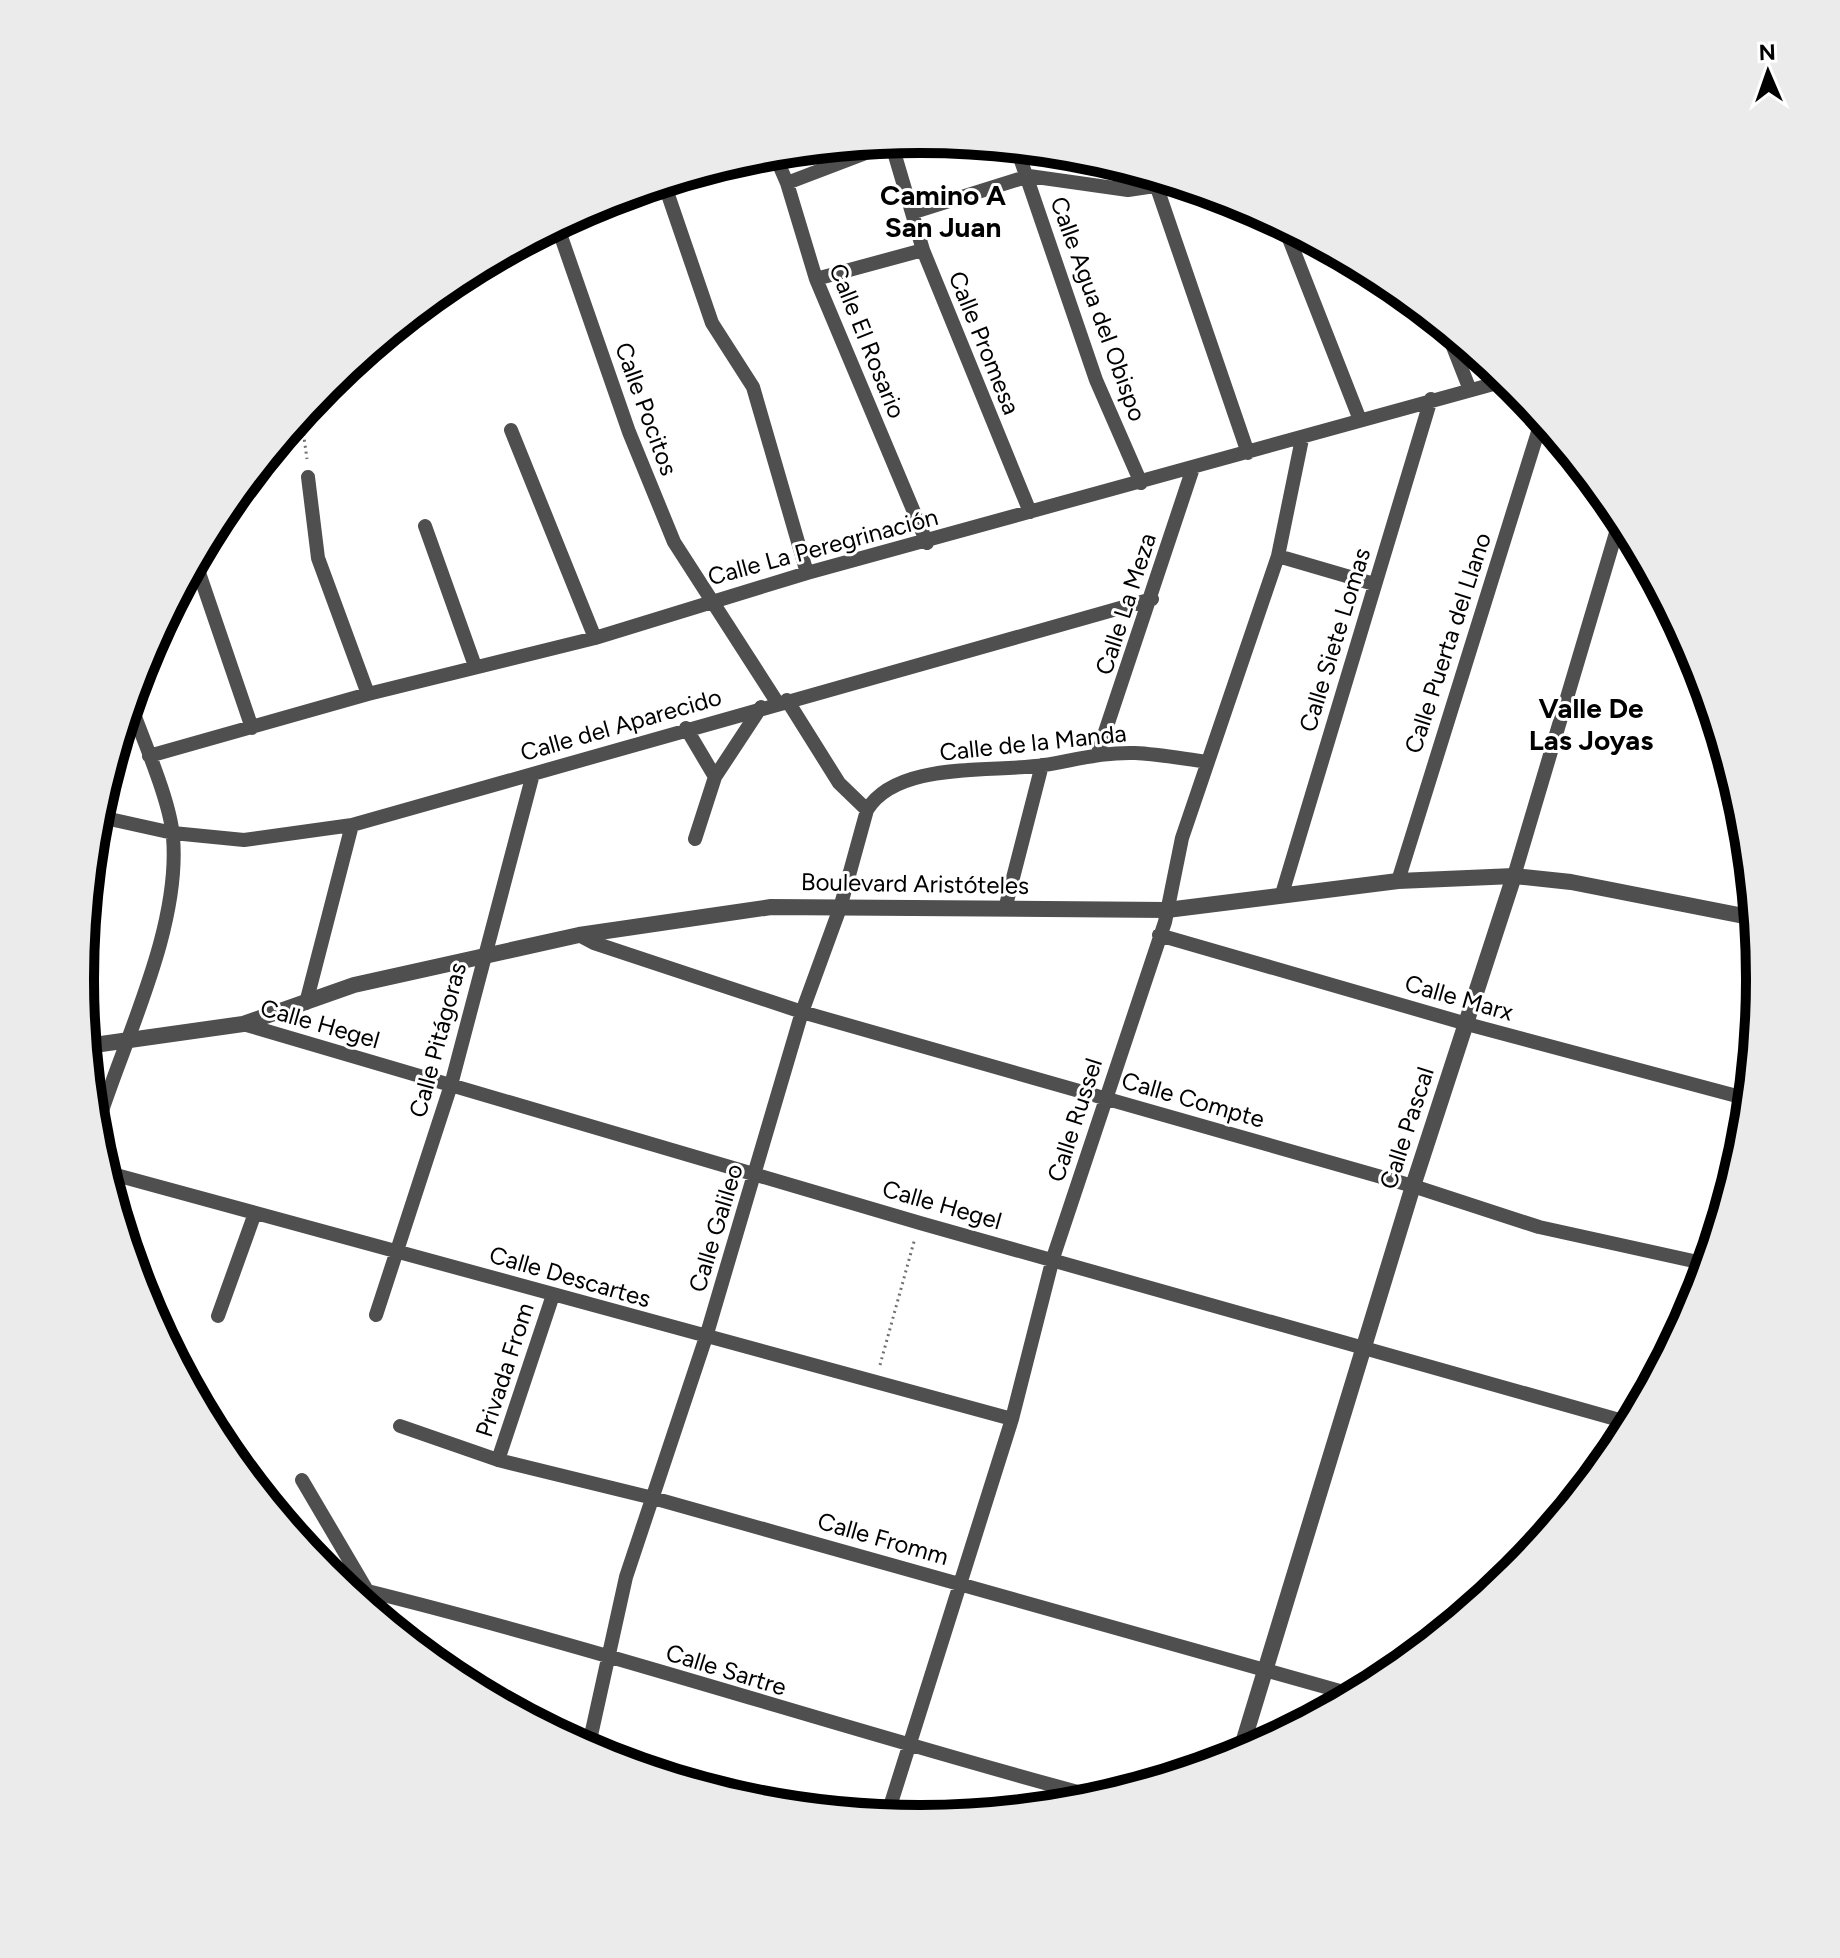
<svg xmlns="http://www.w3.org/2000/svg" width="1840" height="1958" viewBox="0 0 1840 1958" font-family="Figtree,sans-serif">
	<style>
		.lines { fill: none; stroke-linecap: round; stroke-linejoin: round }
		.path { stroke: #717171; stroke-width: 3; stroke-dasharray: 2 4; stroke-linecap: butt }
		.minor { stroke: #4f4f4f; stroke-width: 14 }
		.tertiary { stroke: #4f4f4f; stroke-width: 16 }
		.labels { text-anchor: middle; stroke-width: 6; stroke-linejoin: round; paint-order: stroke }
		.street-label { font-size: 24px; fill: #000; stroke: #fff }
		.quarter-label { font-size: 28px; font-weight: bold; fill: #000; stroke: #fff }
		.rim { fill: none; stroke: #000; stroke-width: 10 }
	</style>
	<rect width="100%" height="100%" fill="#fff"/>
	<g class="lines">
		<path class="path" d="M301,416L307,459
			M880,1365L915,1238"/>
		<path class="minor" d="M891,142L923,250L1030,512
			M1017,149L1096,380L1141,483
			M774,153L787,183L816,279L927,543
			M1153,176L1248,453
			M664,183L712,323L753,387L807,573
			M787,183L892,143
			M914,212L1029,176L1128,190L1175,183
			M557,225L629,432L674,542L777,702
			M1284,226L1360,420
			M816,279L923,250
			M1446,329L1470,390
			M511,430L595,638
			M308,477L318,558L368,694
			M425,526L475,666
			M1278,556L1374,584
			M195,561L252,728
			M787,700L839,783L867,810
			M686,728L715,777
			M1098,753L1193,468
			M149,756L368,694L595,638L807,573L1508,380
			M96,816L173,833L244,840L352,825L1152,599
			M695,839L715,777L761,707
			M1514,876L1621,516
			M1398,881L1542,419
			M1282,894L1431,399
			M1005,909L1042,765
			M579,935L594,943L802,1012L1413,1186L1539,1227L1707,1264
			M1159,935L1467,1024L1748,1099
			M306,1003L352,825
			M243,1024L920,1223L1630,1423
			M95,1132C122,1043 181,930 173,837C170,800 143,740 130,703
			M105,1172L1012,1419
			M376,1315L451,1085L533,774
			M218,1316L255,1213
			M400,1426L498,1460L653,1498L1354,1695
			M498,1460L553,1295
			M302,1480L385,1621
			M339,1584C595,1646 845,1730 1100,1798
			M588,1749L626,1577L706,1337L802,1012L840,908L867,810C897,760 995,773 1044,765C1075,760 1103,752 1135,753C1159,754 1184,759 1208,762
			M887,1816L1012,1419L1053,1258L1165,922L1182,838L1278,556L1302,439"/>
		<path class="tertiary" d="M87,1046L243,1024L354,985L579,935L771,907L1167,910L1398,881L1514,876L1571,882L1754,918
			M1239,1756L1413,1186L1514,876"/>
	</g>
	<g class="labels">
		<g class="street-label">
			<text transform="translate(1098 309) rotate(70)" y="8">Calle Agua del Obispo</text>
			<text transform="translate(867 341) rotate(68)" y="8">Calle El Rosario</text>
			<text transform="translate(984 343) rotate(68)" y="8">Calle Promesa</text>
			<text transform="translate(646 409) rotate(70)" y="8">Calle Pocitos</text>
			<text transform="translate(823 547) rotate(-15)" y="8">Calle La Peregrinación</text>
			<text transform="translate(1126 604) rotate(-72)" y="8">Calle La Meza</text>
			<text transform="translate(1335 640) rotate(-73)" y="8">Calle Siete Lomas</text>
			<text transform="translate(1448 643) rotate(-72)" y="8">Calle Puerta del Llano</text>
			<text transform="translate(621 725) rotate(-16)" y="8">Calle del Aparecido</text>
			<text transform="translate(1033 743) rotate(-6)" y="8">Calle de la Manda</text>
			<text transform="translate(915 884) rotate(1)" y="8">Boulevard Aristóteles</text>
			<text transform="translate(1459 998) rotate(16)" y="8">Calle Marx</text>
			<text transform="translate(320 1024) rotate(16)" y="8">Calle Hegel</text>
			<text transform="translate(438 1040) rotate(-75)" y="8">Calle Pitágoras</text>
			<text transform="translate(1193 1100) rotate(16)" y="8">Calle Compte</text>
			<text transform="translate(1075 1120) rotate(-72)" y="8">Calle Russel</text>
			<text transform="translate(1407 1128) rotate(-72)" y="8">Calle Pascal</text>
			<text transform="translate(942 1205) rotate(16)" y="8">Calle Hegel</text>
			<text transform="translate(716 1228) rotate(-73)" y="8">Calle Galileo</text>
			<text transform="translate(570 1277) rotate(16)" y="8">Calle Descartes</text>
			<text transform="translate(505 1370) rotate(-72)" y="8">Privada From</text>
			<text transform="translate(883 1539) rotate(16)" y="8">Calle Fromm</text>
			<text transform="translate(726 1670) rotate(17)" y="8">Calle Sartre</text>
		</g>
		<g class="quarter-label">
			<text x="943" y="205">Camino A<tspan x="943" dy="32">San Juan</tspan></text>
			<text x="1591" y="718">Valle De<tspan x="1591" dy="32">Las Joyas</tspan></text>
		</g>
	</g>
	<path d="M0 0H1840V1958H0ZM94 979a826 826 0 1 1 1652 0a826 826 0 1 1-1652 0Z" fill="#ebebeb" fill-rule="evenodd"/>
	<path class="rim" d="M94 979a826 826 0 1 1 1652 0a826 826 0 1 1-1652 0Z"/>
	<g transform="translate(1768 72) rotate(358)" stroke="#ffffff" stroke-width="6" paint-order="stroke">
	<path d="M0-6L14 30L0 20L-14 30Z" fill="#000000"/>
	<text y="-12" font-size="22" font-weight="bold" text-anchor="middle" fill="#000000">N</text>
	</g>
</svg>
